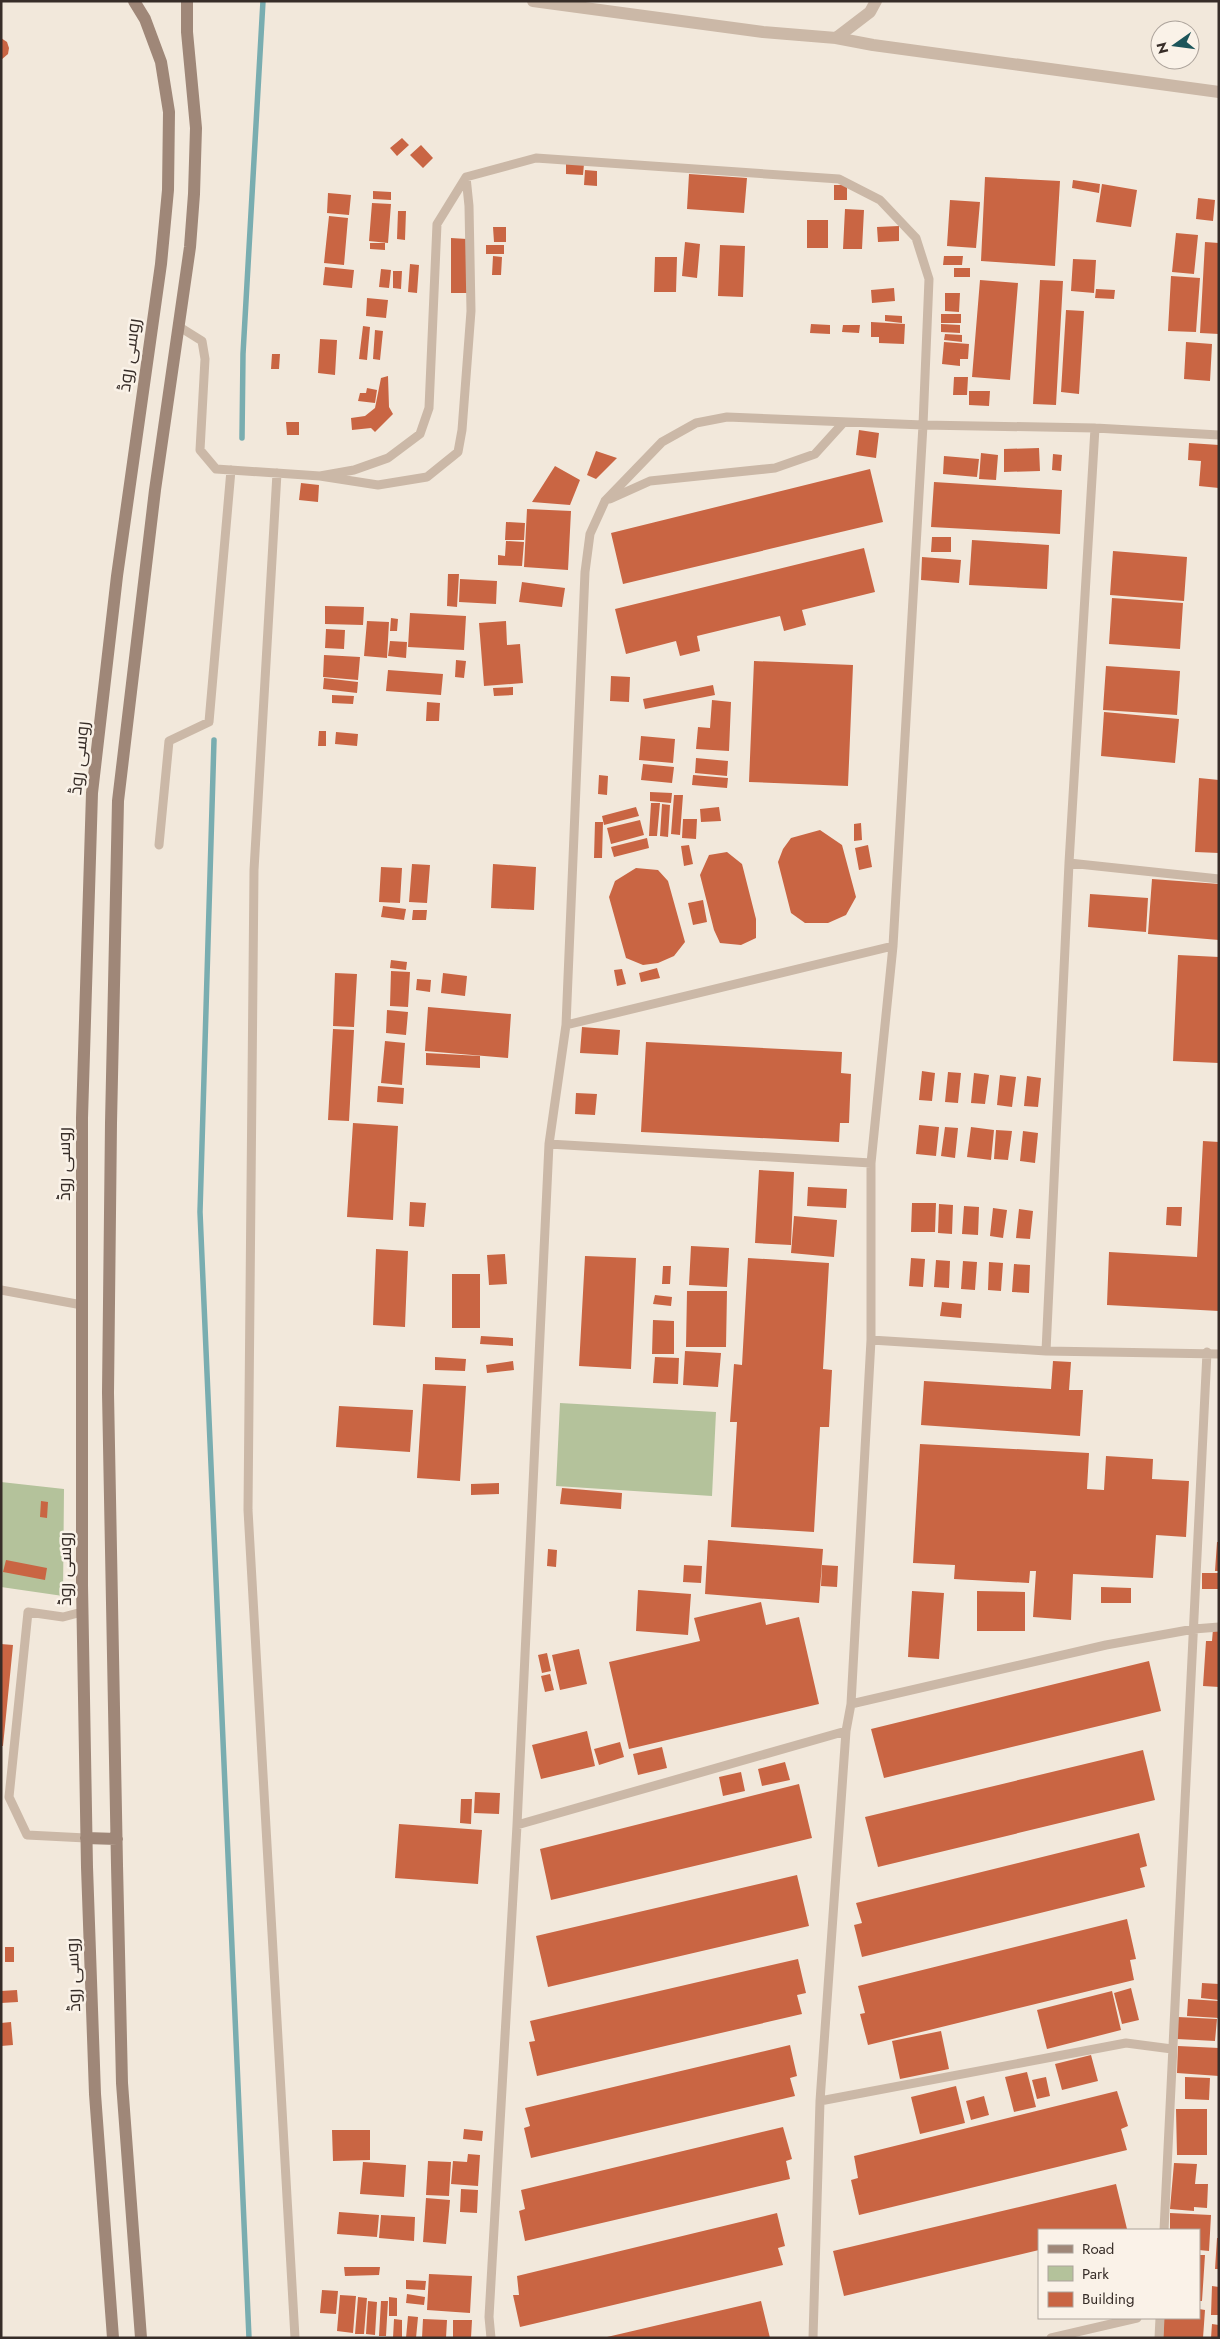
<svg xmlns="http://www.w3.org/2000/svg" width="1220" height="2339" viewBox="0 0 1220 2339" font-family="Jost,Cairo,sans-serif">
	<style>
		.green { fill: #b4c29b }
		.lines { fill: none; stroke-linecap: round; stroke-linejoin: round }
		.stream { stroke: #79adb0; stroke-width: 5.5 }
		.building { fill: #c96543 }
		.service { stroke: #cbb8a7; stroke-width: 9 }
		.minor { stroke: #cbb8a7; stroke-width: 12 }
		.secondary { stroke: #9f8778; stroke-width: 12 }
		.labels { text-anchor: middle; stroke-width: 5; stroke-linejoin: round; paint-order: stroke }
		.street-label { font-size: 18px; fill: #372d28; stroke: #faf2e8 }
	</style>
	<rect width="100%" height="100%" fill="#f2e8db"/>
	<path class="green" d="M560,1403L716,1412L712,1496L556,1486Z
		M1,1482L64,1489L63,1596L1,1587Z"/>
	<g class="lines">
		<path class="stream" d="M242,438L243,354L263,1
			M214,740L200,1212L249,2338"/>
	</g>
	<path class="building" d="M1,38L7,42L9,48L8,54L1,60Z
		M402,138L409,145L397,156L390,148Z
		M421,145L433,158L423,168L410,155Z
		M566,163L584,164L583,175L566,174Z
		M585,170L597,171V186L584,185Z
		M689,174L747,178L744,213L687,209Z
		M985,177L1060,181L1055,266L981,261Z
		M1073,180L1100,184L1099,193L1072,188Z
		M1102,184L1137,190L1131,227L1096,222Z
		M834,185H847V200H834Z
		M373,191L391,192V200L373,199Z
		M328,193L351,195L349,215L327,213Z
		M1198,198L1215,200L1213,221L1196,219Z
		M950,200L980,202L976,248L947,246Z
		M372,203L391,204L388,243L369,241Z
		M845,209L864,210L862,249H843Z
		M398,211H406L405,240L397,239Z
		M329,216L348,218L344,265L324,263Z
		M807,220H828V248H807Z
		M899,226V241L878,242L877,227Z
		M493,227H506V242H494Z
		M1176,233L1198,235L1194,274L1172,272Z
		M451,238L467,239V293H451Z
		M685,242L700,244L697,278L682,276Z
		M1205,242L1219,243V334L1200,333Z
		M370,243H385V250L370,249Z
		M486,245H504V254H486Z
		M720,245L745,246L743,297L718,296Z
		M493,256L502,257L501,275H492Z
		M944,256H963L962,265H943Z
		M655,257H677L676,292H654Z
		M1073,259L1096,260L1094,293L1071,291Z
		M410,264L419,265L417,293L408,292Z
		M325,267L354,270L352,288L323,285Z
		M954,268H970V277H954Z
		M381,269L391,270L389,288L379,287Z
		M393,271H402L401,289L393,288Z
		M1171,276L1200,278L1196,332L1168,331Z
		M980,280L1018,283L1010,380L972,377Z
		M1040,280L1063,281L1056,405L1033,404Z
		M894,288L895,301L872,303L871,290Z
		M1096,289L1115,290L1114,299L1095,298Z
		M945,293H960L959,312L945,311Z
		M367,298L388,300L386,318L366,316Z
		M1066,310L1084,311L1079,394L1061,392Z
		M941,314H961V323H941Z
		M885,315L902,316V323L885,321Z
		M871,322L905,324L904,344L879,343V337H871Z
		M811,324L830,325V334L810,333Z
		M941,324L960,325V333L941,332Z
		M843,325H860L859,333L842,332Z
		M363,326L370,327L367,360L359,359Z
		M375,330L383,331L380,360L373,359Z
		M945,334L962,335V342L944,340Z
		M320,339L337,340L335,375L318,373Z
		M944,342L969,344L968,359H960V366L942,364Z
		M1186,342L1212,344L1210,381L1184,379Z
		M272,354H280L279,369H271Z
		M388,376L389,407L393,414L375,432L371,428L352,430L351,418L365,416L375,408L381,378Z
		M954,377H968L967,395H953Z
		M367,388L377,390L375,403L358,401L360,393H366Z
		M969,391H990L989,406L969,405Z
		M286,422H299V435H287Z
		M859,430L879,433L876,458L856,455Z
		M1189,443L1219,445V488L1199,486L1201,461L1188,460Z
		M1039,448L1040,471L1004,472V449Z
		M596,451L617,458L596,479L587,475Z
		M981,453L998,455L996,480L979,479Z
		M1053,454L1062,455L1061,471L1052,470Z
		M944,456L979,459L977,477L943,474Z
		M555,466L580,480L570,505L532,502Z
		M870,469L883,522L623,584L611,533Z
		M934,482L1062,490L1060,534L931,527Z
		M301,483L319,485L318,502L299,500Z
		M527,509L571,511L568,570L524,567Z
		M506,522L525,523L524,540H505Z
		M932,537H951V552H931Z
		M972,540L1049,545L1047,589L969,585Z
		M506,541L524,542L522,566L498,565V555L505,556Z
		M864,548L875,592L802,610L806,625L784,631L780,616L697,636L700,651L680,656L676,641L626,654L615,609Z
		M1113,551L1187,557L1184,601L1110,595Z
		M922,557L961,560L959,583L921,580Z
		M448,574H459L457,607L447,606Z
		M460,579L497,581L496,604L459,602Z
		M522,582L565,588L562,607L519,602Z
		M1112,598L1183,603L1180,649L1109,644Z
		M325,606L364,607L363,625L325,624Z
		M410,613L466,616L464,650L408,647Z
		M391,618L398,619L397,631H390Z
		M367,621L389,622L387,658L364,656Z
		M506,621L507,645L520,644L523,683L484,686L479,623Z
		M326,629L345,630L344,649L325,648Z
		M390,641L407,642L406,658L388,656Z
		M324,655L360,657L358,680L323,677Z
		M456,660L466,661L464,678L455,677Z
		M754,661L853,665L848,786L749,782Z
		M1106,666L1180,671L1177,715L1103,710Z
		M388,670L443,674L441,695L386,691Z
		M611,676L630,677L629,702L610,701Z
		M324,678L358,682L357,693L323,689Z
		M713,685L715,695L645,709L643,699Z
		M513,687V695L494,696L493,688Z
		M332,695L354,696L353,704L332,703Z
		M712,700L731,702L729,751L696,749L698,727L710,728Z
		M427,702L440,703L439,721H426Z
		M1104,712L1179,719L1175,763L1101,756Z
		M319,731H326V746H318Z
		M336,732L358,734L357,746L335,744Z
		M641,736L675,739L673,763L639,760Z
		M696,758L728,761L727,776L695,773Z
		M643,764L674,767L672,783L641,780Z
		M599,775L608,776L607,795L598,794Z
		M693,775L728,778L727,788L692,785Z
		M1199,778L1219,780V853L1195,852Z
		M650,792L672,793L671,803L650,801Z
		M674,795H683L680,835L671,834Z
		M651,803H660L657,836H649Z
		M662,804L670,805L668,837L660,836Z
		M636,807L639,816L604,825L602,816Z
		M719,807L721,821L701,822L700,809Z
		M683,819H697L696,839L682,838Z
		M640,820L644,835L611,844L607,828Z
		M595,822H603L602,858H594Z
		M861,823L862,840L854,841V824Z
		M820,830L842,845L856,897L846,915L828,923H805L791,913L778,862L783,849L791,838Z
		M647,838L649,848L614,857L611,847Z
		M689,845L693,864L684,866L681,846Z
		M868,845L872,867L859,870L855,848Z
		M727,852L742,864L756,919V938L741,945L720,943L714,930L700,875L709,855Z
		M412,864L430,865L427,903L409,902Z
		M493,864L536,867L534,910L491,908Z
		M381,867L402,868L400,903L379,902Z
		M636,868L658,870L668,881L685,942L674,956L658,963L643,965L626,958L609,897L615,881Z
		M1152,879L1219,884V940L1148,934Z
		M1090,894L1148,898L1146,932L1088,927Z
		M703,900L707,922L693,925L688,903Z
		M383,906L406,909L404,920L381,917Z
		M413,910H427L426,920H412Z
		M1178,955L1219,957V1063L1173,1061Z
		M391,960L407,962L406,970L390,968Z
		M657,968L660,978L641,982L639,973Z
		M622,969L626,984L617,986L614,970Z
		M391,971L410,972L408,1007L390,1006Z
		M335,973L357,974L354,1027L333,1026Z
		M443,973L467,976L465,996L441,993Z
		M417,979L431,980L430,992L416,990Z
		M428,1007L511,1014L508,1058L425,1051Z
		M387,1010L408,1012L406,1035L386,1033Z
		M582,1027L620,1030L618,1055L580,1053Z
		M333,1029L354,1030L349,1121L328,1120Z
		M385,1041L405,1043L402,1085L381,1083Z
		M646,1042L842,1052L841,1073L851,1074L849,1123H840L839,1142L641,1132Z
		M426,1053L480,1056V1068L426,1065Z
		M922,1071L935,1073L932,1101L919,1100Z
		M948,1072L961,1073L958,1103L945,1102Z
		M974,1073L989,1075L985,1104L971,1103Z
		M1000,1075L1016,1077L1012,1107L997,1105Z
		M1027,1076L1041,1078L1038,1107L1024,1106Z
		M378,1086L404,1088L403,1104L377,1102Z
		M576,1093L597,1094L595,1115L575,1114Z
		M353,1123L398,1126L393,1220L347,1217Z
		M919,1125L939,1127L936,1156L916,1154Z
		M945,1127L958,1128L955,1158L941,1156Z
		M971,1127L994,1130L991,1160L967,1157Z
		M996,1130L1012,1131L1008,1160L994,1159Z
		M1023,1131L1038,1133L1035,1163L1020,1161Z
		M1203,1141L1219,1142V1311L1107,1305L1109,1252L1197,1257Z
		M759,1170L794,1172L791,1245L755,1243Z
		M808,1187L847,1189L846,1208L807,1206Z
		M410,1202L426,1203L424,1227L409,1226Z
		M912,1203H936L935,1232H911Z
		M939,1204L953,1205L952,1234L938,1233Z
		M964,1206L979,1207L978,1235L962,1234Z
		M1167,1207H1182L1181,1226L1166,1225Z
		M993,1208L1007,1210L1003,1238L990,1236Z
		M1019,1209L1033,1211L1030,1239L1016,1238Z
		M794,1216L837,1220L834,1257L791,1253Z
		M691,1246L729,1248L727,1287L689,1285Z
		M376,1249L408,1251L405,1327L373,1325Z
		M505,1254L507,1284L489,1285L487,1255Z
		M585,1256L636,1258L631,1369L579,1366Z
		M748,1258L829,1263L823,1369L832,1370L829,1427H820L814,1532L731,1527L737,1422H730L734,1364L742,1365Z
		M911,1258L925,1259L923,1287L909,1286Z
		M936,1260L950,1261L949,1288L934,1287Z
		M963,1261L977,1262L975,1290L961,1289Z
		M989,1262L1003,1263L1001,1291L988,1290Z
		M1014,1264L1030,1265L1029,1293L1012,1292Z
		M663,1266H671L670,1284H662Z
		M452,1274H480V1328H452Z
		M687,1291H727L726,1347H686Z
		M655,1295L672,1297L671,1306L653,1304Z
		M942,1302L962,1304L961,1318L940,1316Z
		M653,1320L674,1321V1354H652Z
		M481,1336L513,1338V1346L480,1344Z
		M685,1351L721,1353L718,1387L683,1385Z
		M435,1357L466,1359L465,1371L435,1370Z
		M655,1357L679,1358L678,1384L653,1383Z
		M513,1361L514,1370L487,1373L486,1365Z
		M1053,1361L1071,1362L1069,1390H1083L1080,1436L921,1425L924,1381L1051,1389Z
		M423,1384L466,1386L460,1481L417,1478Z
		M339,1406L413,1410L410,1452L336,1447Z
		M920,1444L1089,1453L1087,1489L1104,1490L1106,1456L1153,1459L1152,1479L1189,1481L1186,1537L1156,1535L1153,1578L1073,1574L1071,1620L1033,1617L1036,1571H1030L1029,1583L954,1579L955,1565L913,1563Z
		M499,1483V1494L471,1495V1484Z
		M562,1488L622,1493L621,1509L560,1504Z
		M41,1501L48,1502L47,1518L40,1517Z
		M708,1540L823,1549L819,1603L705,1594Z
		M1217,1542H1219V1571H1215Z
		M548,1549L557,1550L556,1567L547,1566Z
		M6,1560L47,1568L45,1580L3,1572Z
		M684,1565L702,1566L701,1583L683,1582Z
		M822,1565L838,1566L837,1587L821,1586Z
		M1202,1573H1219V1589H1202Z
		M1101,1587L1131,1588V1603H1101Z
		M638,1590L691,1594L688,1635L636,1631Z
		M912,1591L944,1593L939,1659L908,1657Z
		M977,1591L1025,1592V1631H977Z
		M761,1602L766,1625L799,1617L819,1704L629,1749L609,1662L700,1641L694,1618Z
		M1213,1629H1219V1687L1203,1686L1206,1641H1212Z
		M1,1644L13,1645L3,1746H1Z
		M579,1649L587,1684L560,1690L552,1655Z
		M547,1653L551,1671L542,1673L538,1655Z
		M1149,1661L1161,1711L884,1778L871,1729Z
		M550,1674L554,1690L545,1692L541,1676Z
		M587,1731L595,1766L541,1779L532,1745Z
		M620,1742L624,1757L599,1765L594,1749Z
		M662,1747L667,1768L638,1775L633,1754Z
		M1143,1750L1155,1800L878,1867L865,1817Z
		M785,1762L790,1780L762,1786L758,1769Z
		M741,1772L745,1791L723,1796L719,1777Z
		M799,1784L812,1838L551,1900L540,1849Z
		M475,1792L500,1793L499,1814L474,1813Z
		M461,1799H472L471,1824L460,1823Z
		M399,1824L482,1830L478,1884L395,1878Z
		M1139,1833L1147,1866L1140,1868L1145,1887L862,1957L854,1925L862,1923L856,1903Z
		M797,1875L809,1926L548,1987L536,1936Z
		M1127,1919L1136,1959L1130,1960L1134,1980L868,2045L860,2014L865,2013L858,1986Z
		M5,1947H14V1962H5Z
		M798,1959L806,1993L797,1995L802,2014L537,2076L529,2042L535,2041L530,2021Z
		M1202,1983L1219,1984V2000L1201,1998Z
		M1131,1988L1139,2020L1122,2024L1114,1993Z
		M17,1990L18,2002L1,2003V1991Z
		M1112,1991L1121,2030L1047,2049L1037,2010Z
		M1188,1999L1219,2001V2018L1187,2016Z
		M1178,2017L1217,2019L1215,2041L1177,2039Z
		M11,2022L13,2045L1,2046V2023Z
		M941,2031L949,2069L900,2079L892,2041Z
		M790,2045L797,2076L790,2078L795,2096L531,2158L524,2128L530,2126L525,2108Z
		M1178,2046L1219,2048V2076L1177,2073Z
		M1091,2055L1098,2081L1062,2090L1055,2064Z
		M1027,2072L1036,2107L1014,2112L1005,2077Z
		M1046,2077L1050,2096L1037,2099L1032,2080Z
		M1185,2077L1210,2078L1209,2100L1185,2099Z
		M956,2086L965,2123L920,2134L911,2097Z
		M1117,2091L1128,2126L1121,2129L1127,2150L859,2215L851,2180L858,2178L854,2156Z
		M984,2096L989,2115L971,2120L966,2101Z
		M1176,2109H1207V2155H1177Z
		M783,2127L792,2159L786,2161L790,2179L525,2241L519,2211L525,2209L521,2190Z
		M464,2129L483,2131L482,2141L463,2139Z
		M332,2130H370V2160L333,2161Z
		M468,2154L480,2155L478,2186L451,2184L453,2161L467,2162Z
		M428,2161L451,2162L449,2196L426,2195Z
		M363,2162L406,2165L404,2197L360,2194Z
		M1174,2163L1197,2164L1195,2184H1208L1207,2208L1194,2207V2211L1170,2209Z
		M1116,2184L1127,2229L1039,2230V2250L844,2296L833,2251Z
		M461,2189L478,2190L477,2213L460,2212Z
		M426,2198L450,2200L446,2244L423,2242Z
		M339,2212L379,2215L377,2237L337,2234Z
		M777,2213L785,2246L778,2248L783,2265L520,2327L513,2295H519L517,2276Z
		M1170,2213L1211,2215L1209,2251L1199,2250V2230H1170Z
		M381,2215L415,2217L414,2241L379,2238Z
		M1217,2238H1219V2269H1215Z
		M1199,2255H1205L1202,2301H1199Z
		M344,2267H380L379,2275L345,2276Z
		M429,2274L472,2276L470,2313L427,2310Z
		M406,2280L426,2281L425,2290L406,2289Z
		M1212,2286L1219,2287V2315H1211Z
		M322,2290L338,2291L336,2314L320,2313Z
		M407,2294L425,2297L424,2305L406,2303Z
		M340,2295L356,2296L353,2333L337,2331Z
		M358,2297L367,2298L364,2334H355Z
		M389,2297L397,2298V2316H389Z
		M368,2301L377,2302L375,2335L366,2334Z
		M381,2301H388L386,2336H379Z
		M761,2301L770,2338H607V2337Z
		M1199,2309L1205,2310L1203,2338H1163L1164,2318H1199Z
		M408,2316L418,2317L416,2338H406Z
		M394,2319L402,2320V2338H393Z
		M423,2319L447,2320L446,2338H422Z
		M453,2320H472L471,2338H453Z
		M1212,2324L1219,2325V2338H1211Z"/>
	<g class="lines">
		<path class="service" d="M178,326L202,341L205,359L200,450L216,469L320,476L378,485L427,477L458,452L462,430L471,311L469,206L466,177
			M277,473L254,870L248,1510L295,2338
			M320,476L354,470L388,458L420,434L429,408L437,224L466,177L536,158L839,179L880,200L916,238L929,279L923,425L893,946L871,1163V1340L851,1704L846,1731L820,2101L813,2338
			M610,499L650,481L775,468L815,454L844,422
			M159,845L169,741L209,722L231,470
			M1069,863L1219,879
			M566,1025L893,946
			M549,1144L871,1163
			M1,1290L82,1305
			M871,1340L1046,1351L1219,1354
			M1046,1351L1069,863L1095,428
			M82,1612L63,1617L28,1612L9,1797L27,1835L86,1838
			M851,1704L1106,1645L1194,1629L1219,1627
			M517,1825L846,1731
			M820,2101L1126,2043L1172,2049
			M1164,2230L1207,1352
			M491,2338L489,2317L517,1825L549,1144L566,1025L585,572L590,534L605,501L662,442L696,423L727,417L923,425L1095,428L1219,435
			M1051,2338L1137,2318
			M1159,2338L1160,2318"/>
		<path class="minor" d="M533,1L763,32L836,38L873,45L1219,92
			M836,38L870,12L876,1"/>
		<path class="secondary" d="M86,1838L117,1839
			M113,2338L95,2094L87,1867L82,1585V1118L92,793L117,576L161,264L168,190L169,112L161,62L145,19L134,1
			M141,2338L122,2083L117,1865L108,1393L111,1123L118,801L155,490L190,247L194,194L196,128L187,32V1"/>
	</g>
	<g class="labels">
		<g class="street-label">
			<text transform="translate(129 355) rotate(-82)" y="6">روسی روڈ</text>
			<text transform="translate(79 758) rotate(-84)" y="6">روسی روڈ</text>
			<text transform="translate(64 1164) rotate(-90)" y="6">روسی روڈ</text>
			<text transform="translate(65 1569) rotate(-90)" y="6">روسی روڈ</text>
			<text transform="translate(73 1975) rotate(-92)" y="6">روسی روڈ</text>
		</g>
	</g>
	<rect width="1220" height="2339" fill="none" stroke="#372d28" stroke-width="5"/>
	<rect x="1038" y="2229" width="162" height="90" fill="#faf2e8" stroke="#aca39b"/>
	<rect x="1048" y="2245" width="25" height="8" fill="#9f8778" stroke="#aca39b"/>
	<text x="1082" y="2254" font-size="15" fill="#372d28">Road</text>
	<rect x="1048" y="2266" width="25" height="15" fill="#b4c29b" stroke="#aca39b"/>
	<text x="1082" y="2279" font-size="15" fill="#372d28">Park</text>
	<rect x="1048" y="2292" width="25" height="15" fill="#c96543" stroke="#aca39b"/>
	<text x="1082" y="2304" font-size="15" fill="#372d28">Building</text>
	<g transform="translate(1175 45) rotate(256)"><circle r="24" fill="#faf2e8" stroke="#aca39b"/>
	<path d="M0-4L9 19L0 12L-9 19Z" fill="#1c555a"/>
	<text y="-8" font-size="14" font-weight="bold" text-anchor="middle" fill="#372d28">N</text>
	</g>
</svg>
